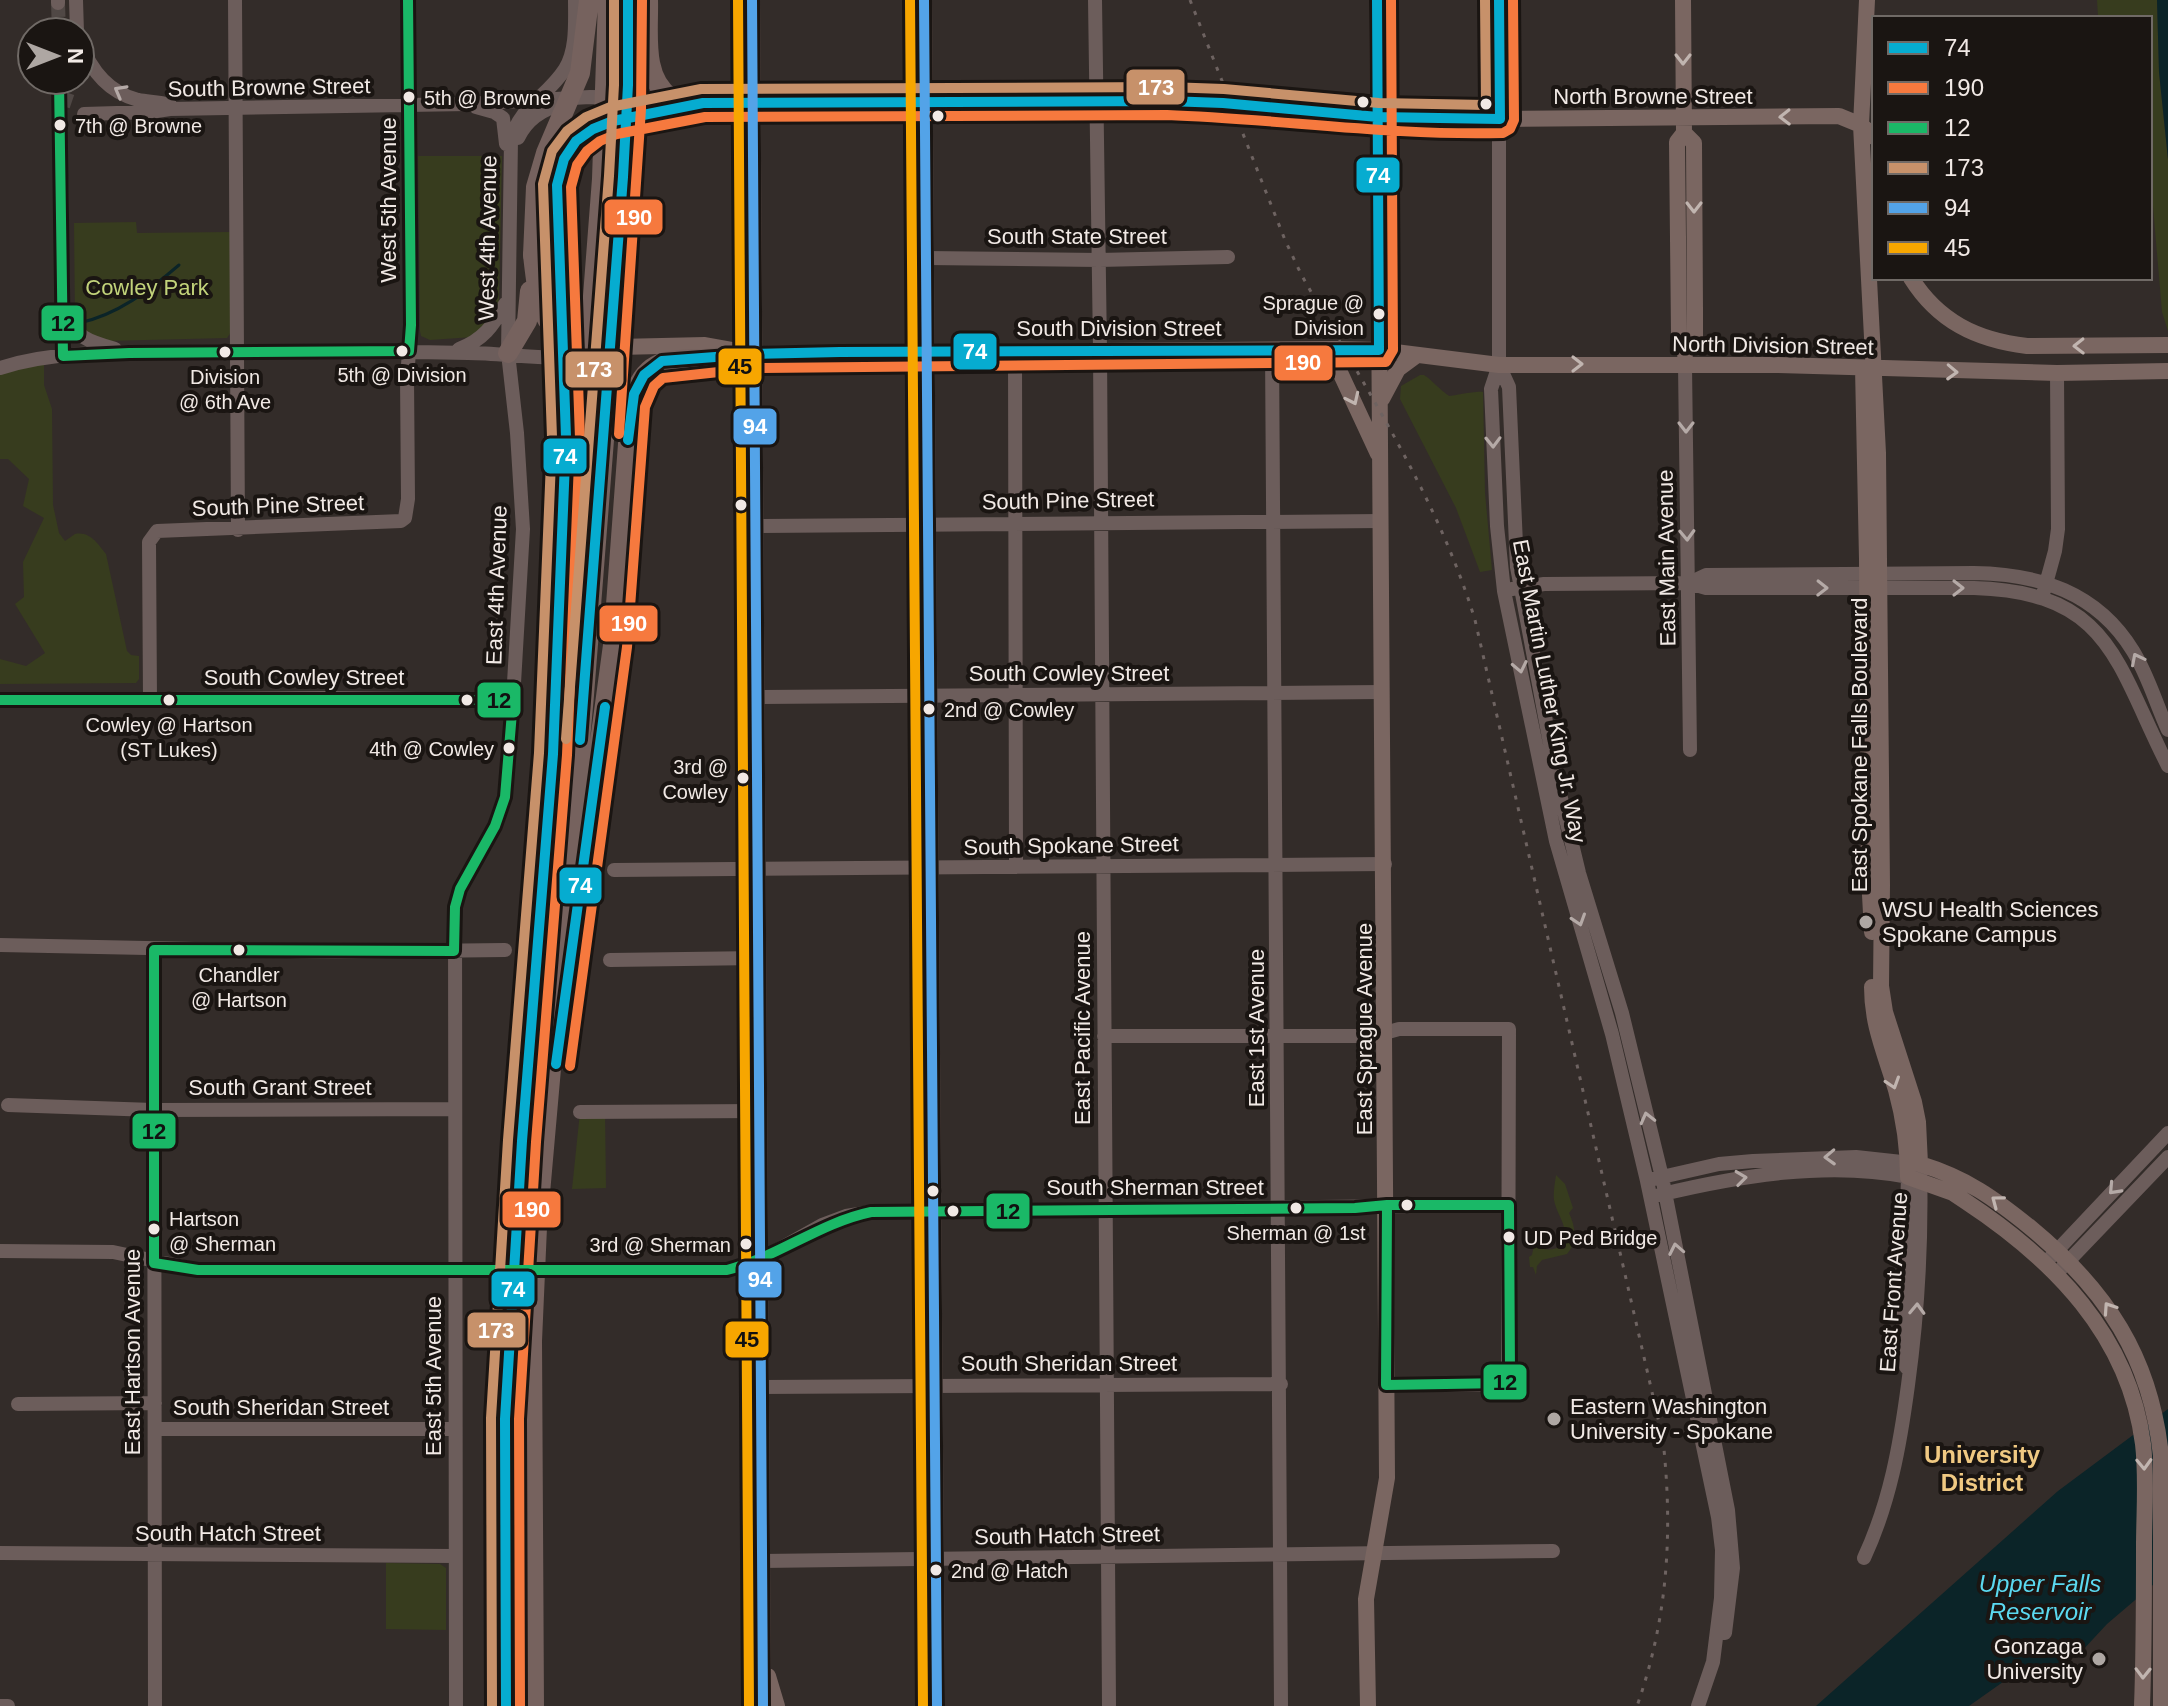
<svg xmlns="http://www.w3.org/2000/svg" width="2168" height="1706" viewBox="0 0 2168 1706" font-family="Arial,sans-serif">
	<style>
		.green { fill: #373c1e }
		.water { fill: #0b2428 }
		.lines { fill: none; stroke-linecap: round; stroke-linejoin: round }
		.stream { stroke: #0b2428; stroke-width: 3 }
		.minor-tunnel { stroke: #504845; stroke-width: 14; stroke-dasharray: 14 7; stroke-linecap: butt }
		.major-tunnel { stroke: #504845; stroke-width: 16; stroke-dasharray: 16 8; stroke-linecap: butt }
		.minor { stroke: #6c5d5b; stroke-width: 14 }
		.major { stroke: #7a6661; stroke-width: 16 }
		.highway { stroke: #76625e; stroke-width: 20 }
		.rail { stroke: #6e6361; stroke-width: 3; stroke-dasharray: 4 8; stroke-linecap: butt }
		.minor-bridge { stroke: #6c5d5b; stroke-width: 14 }
		.highway-bridge { stroke: #76625e; stroke-width: 20 }
		.bus-1-casing { stroke: #1a1512; stroke-width: 16 }
		.bus-2-casing { stroke: #1a1512; stroke-width: 16 }
		.bus-3-casing { stroke: #1a1512; stroke-width: 16 }
		.bus-4-casing { stroke: #1a1512; stroke-width: 16 }
		.bus-5-casing { stroke: #1a1512; stroke-width: 16 }
		.bus-6-casing { stroke: #1a1512; stroke-width: 16 }
		.bus-1 { stroke: #06acd0; stroke-width: 10 }
		.bus-2 { stroke: #f6793e; stroke-width: 10 }
		.bus-3 { stroke: #1ab867; stroke-width: 10 }
		.bus-4 { stroke: #c7916a; stroke-width: 10 }
		.bus-5 { stroke: #53a3e8; stroke-width: 10 }
		.bus-6 { stroke: #f7a600; stroke-width: 10 }
		.oneway { stroke: #c1b5b0 }
		.oneway2 { stroke: #b5aaa7 }
		.bus-dot { fill: #f1e9e5; stroke: #1a1512; stroke-width: 3 }
		.poi-dot { fill: #aea7a3; stroke: #1a1512; stroke-width: 3 }
		.labels { text-anchor: middle; stroke-width: 8; stroke-linejoin: round; paint-order: stroke }
		.bus-label { font-size: 20px; fill: #f1e9e5; stroke: #1a1512; text-anchor: start }
		.street-label { font-size: 22px; fill: #f1e9e5; stroke: #1a1512 }
		.park-label { font-size: 22px; fill: #c2d37a; stroke: #1a1512 }
		.poi-label { font-size: 22px; fill: #f1e9e5; stroke: #1a1512; text-anchor: start }
		.neighbourhood-label { font-size: 24px; font-weight: bold; fill: #f0c982; stroke: #1a1512 }
		.water-label { font-size: 24px; font-style: italic; fill: #5bd9f0; stroke: #1a1512 }
		.line-badge { stroke: #1a1512; stroke-width: 3 }
		.badge-label { font-size: 22px; text-anchor: middle; font-weight: bold; fill: #fff }
		.pale-badge-label { font-size: 22px; text-anchor: middle; font-weight: bold; fill: #111 }
	</style>
	<rect width="100%" height="100%" fill="#332c29"/>
	<path class="green" d="M2097,0H2157L2159,72L2168,159V331L2162,312L2150,171V18L2140,16L2131,18L2129,15L2118,18L2098,16Z
		M418,156H502L499,302L497,312L473,337L430,340L421,336L420,331Z
		M136,222L137,233L230,232L231,332L227,338L106,341L85,336L75,319L74,223Z
		M44,363V385L52,409L53,505L59,533L65,541L75,534C90,531 98,544 106,554L127,651L131,655L139,656V679L136,683L0,684V659L26,666L45,653L15,604L24,597L23,562L44,518L23,506L29,479L8,459H0V374Z
		M1420,375H1424C1431,379 1445,395 1450,396C1453,396 1474,391 1483,392L1485,493L1492,570L1480,572L1456,508L1400,399L1401,386Z
		M580,1112H605L606,1188L572,1189Z
		M1556,1175L1565,1184L1573,1208L1569,1213C1576,1227 1577,1243 1567,1254L1542,1260L1537,1266L1536,1275L1533,1267H1530L1529,1257L1532,1255L1534,1245C1547,1254 1568,1250 1565,1231C1563,1220 1556,1211 1554,1200C1553,1192 1555,1183 1556,1175Z
		M386,1563L440,1564L446,1568V1630L386,1629Z"/>
	<path class="water" d="M2157,0H2168V159L2159,72Z
		M2168,1409V1572L2107,1624L2081,1652L2044,1670L2010,1677L1969,1706H1816L2058,1491Z"/>
	<g class="lines">
		<path class="stream" d="M79,323C117,315 150,290 179,265"/>
		<path class="minor-tunnel" d="M58,3L59,32
			M59,80L61,174
			M63,106L72,80"/>
		<path class="major-tunnel" d="M1223,103L1318,112"/>
		<path class="minor" d="M58,0V3
			M76,0L77,32
			M235,0L238,530
			M1095,0L1100,350L1109,1706
			M1499,0V365L1491,389L1497,526L1504,591L1556,841L1612,1034L1647,1181L1718,1517L1722,1550L1721,1598L1713,1662L1698,1706
			M80,41C90,69 107,92 138,100C149,102 159,102 170,105
			M476,107L494,112L503,118L506,144
			M84,114L150,112L170,109L468,104L590,97L671,98
			M518,138C527,119 542,109 563,104
			M61,174L63,356
			M926,258L1099,260L1228,257
			M66,311C74,338 90,342 115,349
			M459,349C483,340 493,326 505,304
			M1272,349L1281,1706
			M1015,351L1016,867
			M1499,365L1509,387L1517,567L1558,786L1579,873L1622,1013L1662,1177L1728,1510L1733,1568L1725,1633
			M1685,365L1690,750
			M0,368C59,349 126,353 187,352C281,351 374,351 468,353C516,353 573,367 618,347
			M756,526L1381,521
			M1689,583L1706,575L1974,573C2039,574 2097,592 2133,651C2148,675 2156,704 2168,730
			M1512,589L1544,584L1689,583L1706,588H1974C2111,592 2116,664 2168,766
			M2044,591L2055,551L2058,529L2057,373
			M757,697L1382,692
			M0,700L325,698L513,700
			M150,700L149,542L157,531L401,521L405,518L408,499L407,378L411,325L408,0
			M614,870L1385,864
			M0,945L336,952L505,950
			M154,950L155,1706
			M610,960L759,958
			M1104,1036H1374L1399,1029H1509L1508,1379L1505,1383L1495,1385H1386
			M8,1105L153,1110L455,1109
			M580,1112L759,1111
			M1653,1179L1719,1164L1753,1161L1856,1157L1920,1164C1922,1238 1918,1312 1908,1385C1900,1445 1890,1502 1864,1558
			M1659,1195C1737,1176 1828,1161 1908,1177L1903,1335L1906,1367
			M0,1251L113,1252L198,1270H482
			M2050,1258L2168,1133
			M561,1270H727L760,1260L822,1225L846,1216L871,1212L1509,1205
			M2057,1273L2168,1157
			M761,1387L1281,1384
			M18,1404L155,1403
			M155,1429H454
			M0,1553L455,1556
			M762,1561L1553,1551
			M0,1706H8
			M456,1706L455,907L460,889L495,826L505,797L513,700L523,529L517,433L508,353L511,139C521,105 547,97 565,69C577,50 575,22 575,0"/>
		<path class="major" d="M752,0L763,1706
			M924,0L937,1706
			M1683,0L1684,133L1694,143L1695,310V337L1685,347
			M1867,0L1861,125L1878,453L1882,885L1881,986L1885,1012L1914,1102L1918,1122L1920,1164C1966,1178 1994,1198 2031,1228C2106,1290 2151,1357 2161,1456V1706
			M692,101L1223,103
			M1318,112L1378,117L1500,119L1839,116L1861,125L1874,137
			M1684,133L1677,142L1679,334L1685,347V355
			M1911,278C1938,321 1976,340 2027,346L2168,345
			M618,347L705,345L755,354L1336,349L1379,350L1499,365H1778L2057,373L2168,371
			M1277,351L1299,361H1329L1338,368L1378,454
			M1863,368L1867,559L1869,876L1872,932
			M1382,399L1398,369L1417,355
			M1872,987C1872,1026 1885,1053 1896,1090C1904,1119 1908,1146 1908,1177L1953,1193L1965,1201C2053,1259 2129,1335 2143,1444C2147,1477 2144,1513 2144,1547C2144,1600 2144,1653 2142,1706
			M768,1676L777,1706
			M1368,1706L1366,1599L1387,1478L1377,0"/>
		<path class="highway" d="M648,0C649,33 641,77 671,98
			M556,198C560,105 639,124 703,103
			M533,255C541,328 544,336 618,347
			M508,353L527,321L530,291
			M562,510L566,437V378
			M580,889L613,645L631,404C644,359 663,360 704,359C721,358 738,355 755,354
			M506,1706L503,1462L511,1310L553,754L587,374
			M534,1706L532,1341L537,1227L584,695L609,376"/>
		<path class="rail" d="M1190,0L1285,240L1301,274C1364,387 1437,495 1475,620L1663,1440C1673,1532 1668,1618 1637,1706"/>
		<path class="minor-bridge" d="M482,1270H561"/>
		<path class="highway-bridge" d="M556,198L566,378
			M533,255L536,187L546,153L580,73L589,0
			M587,374L602,179L608,0
			M609,376L627,108L628,0"/>
		<g class="bus-1-casing">
			<path id="bus-1" d="M1377,0L1379,350
				M1499,0L1500,119
				M628,440L634,394L644,375L662,361L755,354L840,352L1379,350
				M580,740L623,177L628,85V0
				M556,1064L605,707
				M506,1706L505,1419L522,1141L553,754L566,437L557,185L564,159L576,141L593,129L613,121L703,103L1167,101L1223,103L1378,117L1500,119"/>
		</g>
		<g class="bus-2-casing">
			<path id="bus-2" d="M619,434L641,109L642,0
				M570,1066L627,647L645,407L654,386L663,378L756,368L1386,362L1393,350L1391,0
				M520,1706L519,1419L536,1142L567,755L580,438L571,187L577,165L587,151L600,141L617,134L705,117L1167,115C1279,119 1390,136 1503,133L1510,129L1514,120L1513,0"/>
		</g>
		<g class="bus-3-casing">
			<path id="bus-3" d="M59,80L63,356L129,353L409,351L411,325L408,0
				M0,700H513L505,797L495,826L460,889L455,907L454,951L154,950V1263L198,1270H727C778,1257 819,1223 871,1212L1355,1208L1387,1205
				M1387,1205H1509L1510,1371L1505,1383L1386,1385Z"/>
		</g>
		<g class="bus-4-casing">
			<path id="bus-4" d="M566,739L609,176L614,85V0
				M492,1706L491,1418L508,1140L539,753L552,437L543,184L552,151L567,131L586,117L610,107L701,89L1167,87L1224,89L1379,103L1486,105L1485,0"/>
		</g>
		<g class="bus-5-casing">
			<path id="bus-5" d="M752,0L763,1706
				M924,0L937,1706"/>
		</g>
		<g class="bus-6-casing">
			<path id="bus-6" d="M738,0L749,1706
				M910,0L923,1706"/>
		</g>
		<use href="#bus-1" class="bus-1"/>
		<use href="#bus-2" class="bus-2"/>
		<use href="#bus-3" class="bus-3"/>
		<use href="#bus-4" class="bus-4"/>
		<use href="#bus-5" class="bus-5"/>
		<use href="#bus-6" class="bus-6"/>
	</g>
	<defs><path id="oneway-chevron" d="M-2-3.5L2.5 0L-2 3.5" fill="none" stroke-width="1.6" stroke-linecap="round" stroke-linejoin="round" transform="scale(2)"/></defs>
	<g class="oneway">
		<use href="#oneway-chevron" transform="translate(1683 59) rotate(90)"/>
		<use href="#oneway-chevron" transform="translate(1785 117) rotate(179)"/>
		<use href="#oneway-chevron" transform="translate(1694 207) rotate(90)"/>
		<use href="#oneway-chevron" transform="translate(2079 346) rotate(179)"/>
		<use href="#oneway-chevron" transform="translate(1577 364)"/>
		<use href="#oneway-chevron" transform="translate(1952 372) rotate(2)"/>
		<use href="#oneway-chevron" transform="translate(1353 399) rotate(65)"/>
		<use href="#oneway-chevron" transform="translate(1893 1083) rotate(72)"/>
		<use href="#oneway-chevron" transform="translate(1997 1201) rotate(-143)"/>
		<use href="#oneway-chevron" transform="translate(2109 1308) rotate(-124)"/>
		<use href="#oneway-chevron" transform="translate(2144 1464) rotate(88)"/>
		<use href="#oneway-chevron" transform="translate(2143 1673) rotate(91)"/>
	</g>
	<g class="oneway2">
		<use href="#oneway-chevron" transform="translate(120 91) rotate(-151)"/>
		<use href="#oneway-chevron" transform="translate(1686 427) rotate(90)"/>
		<use href="#oneway-chevron" transform="translate(1493 442) rotate(89)"/>
		<use href="#oneway-chevron" transform="translate(1687 535) rotate(88)"/>
		<use href="#oneway-chevron" transform="translate(1822 588) rotate(1)"/>
		<use href="#oneway-chevron" transform="translate(1958 588)"/>
		<use href="#oneway-chevron" transform="translate(2137 659) rotate(-117)"/>
		<use href="#oneway-chevron" transform="translate(1520 667) rotate(78)"/>
		<use href="#oneway-chevron" transform="translate(1579 920) rotate(72)"/>
		<use href="#oneway-chevron" transform="translate(1647 1118) rotate(-104)"/>
		<use href="#oneway-chevron" transform="translate(1830 1157) rotate(178)"/>
		<use href="#oneway-chevron" transform="translate(1741 1178) rotate(-7)"/>
		<use href="#oneway-chevron" transform="translate(2114 1189) rotate(133)"/>
		<use href="#oneway-chevron" transform="translate(1676 1249) rotate(-101)"/>
		<use href="#oneway-chevron" transform="translate(1917 1309) rotate(-88)"/>
	</g>
	<g class="bus-dot">
		<circle cx="409" cy="97" r="7"/>
		<circle cx="1363" cy="102" r="7"/>
		<circle cx="1486" cy="104" r="7"/>
		<circle cx="938" cy="116" r="7"/>
		<circle cx="60" cy="125" r="7"/>
		<circle cx="1379" cy="314" r="7"/>
		<circle cx="402" cy="351" r="7"/>
		<circle cx="225" cy="352" r="7"/>
		<circle cx="741" cy="505" r="7"/>
		<circle cx="169" cy="700" r="7"/>
		<circle cx="467" cy="700" r="7"/>
		<circle cx="929" cy="709" r="7"/>
		<circle cx="509" cy="748" r="7"/>
		<circle cx="743" cy="778" r="7"/>
		<circle cx="239" cy="950" r="7"/>
		<circle cx="933" cy="1191" r="7"/>
		<circle cx="1407" cy="1205" r="7"/>
		<circle cx="1296" cy="1208" r="7"/>
		<circle cx="953" cy="1211" r="7"/>
		<circle cx="154" cy="1229" r="7"/>
		<circle cx="1509" cy="1237" r="7"/>
		<circle cx="746" cy="1244" r="7"/>
		<circle cx="936" cy="1570" r="7"/>
	</g>
	<g class="poi-dot">
		<circle cx="1866" cy="922" r="8"/>
		<circle cx="1554" cy="1419" r="8"/>
		<circle cx="2099" cy="1659" r="8"/>
	</g>
	<g class="labels">
		<g class="bus-label">
			<text x="424" y="105">5th @ Browne</text>
			<text x="75" y="133">7th @ Browne</text>
			<text x="1364" y="310" text-anchor="end">Sprague @<tspan x="1364" dy="25">Division</tspan></text>
			<text x="402" y="382" text-anchor="middle">5th @ Division</text>
			<text x="225" y="384" text-anchor="middle">Division<tspan x="225" dy="25">@ 6th Ave</tspan></text>
			<text x="944" y="717">2nd @ Cowley</text>
			<text x="169" y="732" text-anchor="middle">Cowley @ Hartson<tspan x="169" dy="25">(ST Lukes)</tspan></text>
			<text x="494" y="756" text-anchor="end">4th @ Cowley</text>
			<text x="728" y="774" text-anchor="end">3rd @<tspan x="728" dy="25">Cowley</tspan></text>
			<text x="239" y="982" text-anchor="middle">Chandler<tspan x="239" dy="25">@ Hartson</tspan></text>
			<text x="169" y="1226">Hartson<tspan x="169" dy="25">@ Sherman</tspan></text>
			<text x="1296" y="1240" text-anchor="middle">Sherman @ 1st</text>
			<text x="1524" y="1245">UD Ped Bridge</text>
			<text x="731" y="1252" text-anchor="end">3rd @ Sherman</text>
			<text x="951" y="1578">2nd @ Hatch</text>
		</g>
		<g class="street-label">
			<text transform="translate(269 87) rotate(-1)" y="8">South Browne Street</text>
			<text x="1653" y="104">North Browne Street</text>
			<text transform="translate(388 200) rotate(-90)" y="8">West 5th Avenue</text>
			<text x="1077" y="244">South State Street</text>
			<text transform="translate(487 238) rotate(-89)" y="8">West 4th Avenue</text>
			<text x="1119" y="336">South Division Street</text>
			<text transform="translate(1773 345) rotate(1)" y="8">North Division Street</text>
			<text transform="translate(1068 500) rotate(-1)" y="8">South Pine Street</text>
			<text transform="translate(278 505) rotate(-2)" y="8">South Pine Street</text>
			<text transform="translate(1666 558) rotate(-91)" y="8">East Main Avenue</text>
			<text transform="translate(496 585) rotate(-88)" y="8">East 4th Avenue</text>
			<text x="1069" y="681">South Cowley Street</text>
			<text x="304" y="685">South Cowley Street</text>
			<text transform="translate(1550 691) rotate(79)" y="8">East Martin Luther King Jr. Way</text>
			<text transform="translate(1859 745) rotate(-90)" y="8">East Spokane Falls Boulevard</text>
			<text transform="translate(1071 845) rotate(-1)" y="8">South Spokane Street</text>
			<text transform="translate(1082 1028) rotate(-90)" y="8">East Pacific Avenue</text>
			<text transform="translate(1256 1028) rotate(-90)" y="8">East 1st Avenue</text>
			<text transform="translate(1364 1029) rotate(-90)" y="8">East Sprague Avenue</text>
			<text x="280" y="1095">South Grant Street</text>
			<text x="1155" y="1195">South Sherman Street</text>
			<text transform="translate(1893 1282) rotate(-86)" y="8">East Front Avenue</text>
			<text transform="translate(132 1352) rotate(-90)" y="8">East Hartson Avenue</text>
			<text x="1069" y="1371">South Sheridan Street</text>
			<text transform="translate(433 1376) rotate(-90)" y="8">East 5th Avenue</text>
			<text x="281" y="1415">South Sheridan Street</text>
			<text x="228" y="1541">South Hatch Street</text>
			<text transform="translate(1067 1535) rotate(-1)" y="8">South Hatch Street</text>
		</g>
		<g class="park-label">
			<text x="147" y="295">Cowley Park</text>
		</g>
		<g class="poi-label">
			<text x="1882" y="917">WSU Health Sciences<tspan x="1882" dy="25">Spokane Campus</tspan></text>
			<text x="1570" y="1414">Eastern Washington<tspan x="1570" dy="25">University - Spokane</tspan></text>
			<text x="2083" y="1654" text-anchor="end">Gonzaga<tspan x="2083" dy="25">University</tspan></text>
		</g>
		<g class="neighbourhood-label">
			<text x="1982" y="1463">University<tspan x="1982" dy="28">District</tspan></text>
		</g>
		<g class="water-label">
			<text x="2040" y="1592">Upper Falls<tspan x="2040" dy="28">Reservoir</tspan></text>
		</g>
	</g>
	<g class="line-badge">
		<rect x="1125" y="68" width="61" height="38" rx="8" fill="#c7916a"/>
		<rect x="1355" y="156" width="46" height="38" rx="8" fill="#06acd0"/>
		<rect x="603" y="198" width="61" height="38" rx="8" fill="#f6793e"/>
		<rect x="40" y="304" width="45" height="38" rx="8" fill="#1ab867"/>
		<rect x="952" y="332" width="46" height="39" rx="8" fill="#06acd0"/>
		<rect x="1273" y="344" width="61" height="38" rx="8" fill="#f6793e"/>
		<rect x="717" y="347" width="46" height="39" rx="8" fill="#f7a600"/>
		<rect x="564" y="350" width="61" height="39" rx="8" fill="#c7916a"/>
		<rect x="732" y="407" width="46" height="39" rx="8" fill="#53a3e8"/>
		<rect x="542" y="437" width="46" height="38" rx="8" fill="#06acd0"/>
		<rect x="598" y="604" width="61" height="39" rx="8" fill="#f6793e"/>
		<rect x="476" y="681" width="46" height="38" rx="8" fill="#1ab867"/>
		<rect x="558" y="866" width="45" height="39" rx="8" fill="#06acd0"/>
		<rect x="131" y="1112" width="46" height="38" rx="8" fill="#1ab867"/>
		<rect x="501" y="1190" width="61" height="39" rx="8" fill="#f6793e"/>
		<rect x="985" y="1192" width="46" height="38" rx="8" fill="#1ab867"/>
		<rect x="737" y="1260" width="46" height="39" rx="8" fill="#53a3e8"/>
		<rect x="490" y="1270" width="46" height="38" rx="8" fill="#06acd0"/>
		<rect x="466" y="1311" width="61" height="38" rx="8" fill="#c7916a"/>
		<rect x="724" y="1320" width="46" height="39" rx="8" fill="#f7a600"/>
		<rect x="1482" y="1363" width="46" height="38" rx="8" fill="#1ab867"/>
	</g>
	<g class="badge-label">
		<text x="1156" y="95">173</text>
		<text x="1378" y="183">74</text>
		<text x="634" y="225">190</text>
		<text x="975" y="359">74</text>
		<text x="1303" y="370">190</text>
		<text x="594" y="377">173</text>
		<text x="755" y="434">94</text>
		<text x="565" y="464">74</text>
		<text x="629" y="631">190</text>
		<text x="580" y="893">74</text>
		<text x="532" y="1217">190</text>
		<text x="760" y="1287">94</text>
		<text x="513" y="1297">74</text>
		<text x="496" y="1338">173</text>
	</g>
	<g class="pale-badge-label">
		<text x="63" y="331">12</text>
		<text x="740" y="374">45</text>
		<text x="499" y="708">12</text>
		<text x="154" y="1139">12</text>
		<text x="1008" y="1219">12</text>
		<text x="747" y="1347">45</text>
		<text x="1505" y="1390">12</text>
	</g>
	<rect x="1872" y="16" width="280" height="264" fill="#1a1512" stroke="#706a66" stroke-width="2"/>
	<rect x="1888" y="42" width="40" height="12" fill="#06acd0" stroke="#706a66" stroke-width="2"/>
	<text x="1944" y="56" font-size="24" fill="#f1e9e5">74</text>
	<rect x="1888" y="82" width="40" height="12" fill="#f6793e" stroke="#706a66" stroke-width="2"/>
	<text x="1944" y="96" font-size="24" fill="#f1e9e5">190</text>
	<rect x="1888" y="122" width="40" height="12" fill="#1ab867" stroke="#706a66" stroke-width="2"/>
	<text x="1944" y="136" font-size="24" fill="#f1e9e5">12</text>
	<rect x="1888" y="162" width="40" height="12" fill="#c7916a" stroke="#706a66" stroke-width="2"/>
	<text x="1944" y="176" font-size="24" fill="#f1e9e5">173</text>
	<rect x="1888" y="202" width="40" height="12" fill="#53a3e8" stroke="#706a66" stroke-width="2"/>
	<text x="1944" y="216" font-size="24" fill="#f1e9e5">94</text>
	<rect x="1888" y="242" width="40" height="12" fill="#f7a600" stroke="#706a66" stroke-width="2"/>
	<text x="1944" y="256" font-size="24" fill="#f1e9e5">45</text>
	<g transform="translate(56 56) rotate(90)"><circle r="38" fill="#1a1512" stroke="#706a66" stroke-width="2"/>
	<path d="M0-6L14 30L0 20L-14 30Z" fill="#aea7a3"/>
	<text y="-12" font-size="22" font-weight="bold" text-anchor="middle" fill="#f1e9e5">N</text>
	</g>
</svg>
